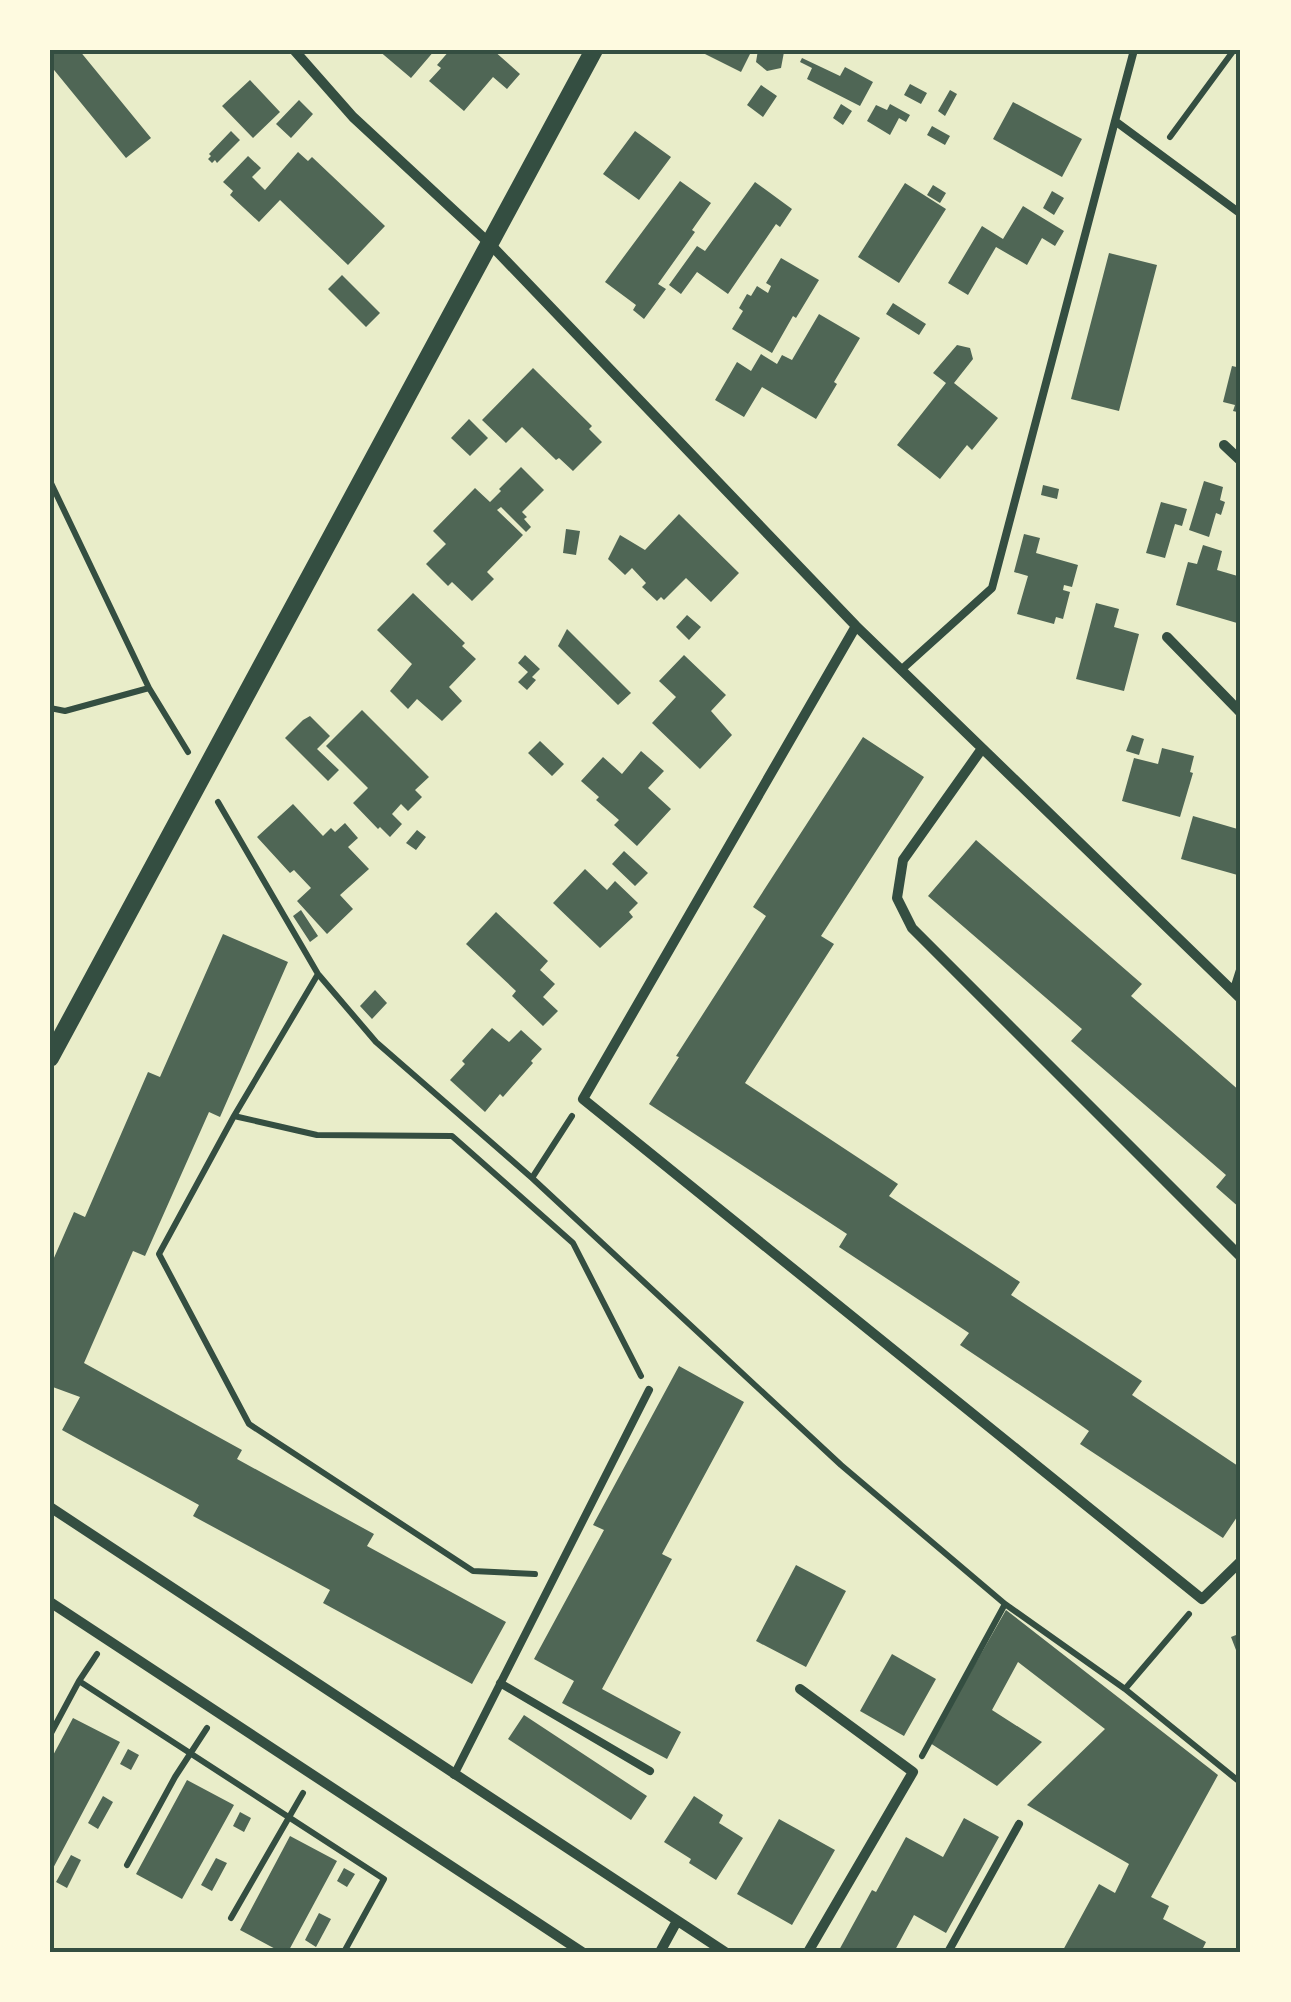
<svg xmlns="http://www.w3.org/2000/svg" width="1291" height="2002" viewBox="0 0 1291 2002" font-family="Arial,sans-serif">
	<style>
		.building { fill: #4f6655 }
		.lines { fill: none; stroke-linecap: round; stroke-linejoin: round }
		.path { stroke: #344e41; stroke-width: 6 }
		.service { stroke: #344e41; stroke-width: 8 }
		.minor { stroke: #344e41; stroke-width: 10 }
		.tertiary { stroke: #344e41; stroke-width: 18 }
		.neatline { fill: none; stroke: #344e41; stroke-width: 4 }
	</style>
	<rect width="100%" height="100%" fill="#e9edc9"/>
	<path class="building" d="M50,50H79L151,138L126,158L50,65Z
		M378,50H435L411,78Z
		M450,50H493L520,74L507,89L493,77L464,111L429,81L441,68L437,65Z
		M697,50H752L741,72Z
		M758,50H781L784,52L781,68L767,71L756,62Z
		M802,58L840,76L845,67L873,82L860,106L807,79L812,68L800,62Z
		M250,80L280,112L253,138L222,106Z
		M910,84L927,93L921,104L904,95Z
		M761,85L777,96L763,117L747,105Z
		M950,90L957,94L945,116L938,111Z
		M299,100L313,114L291,138L276,124Z
		M1013,102L1082,139L1062,177L993,139Z
		M841,104L852,111L843,125L833,118Z
		M890,104L910,115L906,122L899,118L890,135L867,121L876,105L887,110Z
		M932,126L950,136L945,145L927,135Z
		M231,131L240,140L217,163L215,160L212,163L208,159L211,156L209,154Z
		M635,131L671,157L639,200L603,174Z
		M298,152L308,161L312,157L385,226L348,265L280,200L259,222L230,195L233,191L223,182L248,156L261,168L252,177L265,190Z
		M680,181L711,203L692,230L695,232L658,284L666,289L644,319L633,310L636,305L605,282Z
		M755,182L792,209L780,227L776,224L728,294L697,272L681,294L669,285L697,246L705,251Z
		M905,183L946,209L899,283L858,257Z
		M933,185L946,193L940,203L927,195Z
		M1052,191L1064,198L1054,215L1043,208Z
		M1023,206L1064,231L1055,246L1042,238L1027,265L996,247L968,295L948,283L982,226L1003,239Z
		M1109,253L1157,265L1119,411L1071,399Z
		M781,258L819,280L796,318L793,316L772,353L732,329L743,311L739,308L747,294L751,296L757,286L768,293L771,286L766,283Z
		M342,275L380,313L366,327L328,289Z
		M893,303L926,324L919,335L886,314Z
		M819,314L860,338L834,382L837,384L816,419L762,387L744,417L715,400L737,362L751,371L761,354L777,364L782,355L792,360Z
		M957,345L970,348L973,359L954,383L998,418L972,450L967,445L940,479L897,445L946,383L933,373Z
		M1232,366L1241,368V413L1233,411L1235,405L1223,402Z
		M533,368L592,426L589,429L602,442L573,471L559,458L556,460L522,427L506,443L482,420Z
		M469,419L488,438L470,456L451,438Z
		M521,467L544,490L522,512L527,517L524,519L531,527L526,532L501,507L497,510L523,535L487,572L494,579L472,601L452,582L448,586L426,564L446,544L433,531L475,488L490,502L501,491L499,489Z
		M1204,481L1223,487L1220,500L1225,502L1221,515L1216,513L1209,537L1189,530Z
		M1043,485L1059,489L1057,499L1041,495Z
		M1161,502L1187,509L1182,526L1175,524L1165,558L1146,553Z
		M679,514L739,573L711,602L686,578L664,600L661,597L657,601L642,587L646,583L632,568L625,575L608,559L620,535L645,550Z
		M566,529L580,531L576,555L563,553Z
		M1024,534L1040,538L1036,553L1078,565L1072,587L1064,585L1063,590L1070,592L1063,619L1056,617L1054,624L1017,614L1028,576L1014,572Z
		M1203,545L1222,551L1217,570L1241,577V608L1237,623L1176,605L1188,562L1197,564Z
		M413,593L465,643L462,646L476,659L449,687L462,701L442,721L417,699L408,709L390,691L412,664L377,630Z
		M1096,603L1119,609L1114,627L1139,634L1124,691L1076,679Z
		M687,615L701,627L689,640L676,627Z
		M567,629L631,693L618,705L558,646Z
		M525,655L540,669L532,677L536,680L527,690L518,682L528,672L518,663Z
		M684,655L726,695L711,711L732,735L700,769L652,723L676,697L659,681Z
		M362,710L429,777L415,790L422,797L408,811L401,804L392,814L402,824L390,837L380,827L378,829L353,803L368,788L326,746Z
		M310,716L330,736L317,749L339,770L328,781L285,738L303,720Z
		M1132,735L1144,739L1139,755L1126,751Z
		M863,737L924,777L821,936L834,944L745,1083L898,1184L889,1196L1020,1282L1011,1295L1142,1381L1132,1395L1241,1468V1511L1223,1538L1080,1444L1089,1431L960,1345L969,1333L839,1247L847,1234L649,1104L679,1057L676,1056L766,916L753,907Z
		M540,741L564,764L552,776L528,753Z
		M1162,748L1194,756L1190,772L1193,773L1180,817L1122,801L1134,758L1158,764Z
		M641,751L664,771L648,788L671,809L637,846L614,825L619,820L596,800L599,797L581,781L603,757L622,774Z
		M293,804L323,836L331,828L335,832L345,823L358,838L348,847L369,869L340,895L353,909L327,934L297,901L311,888L294,870L290,873L257,837Z
		M1193,816L1241,830V876L1181,859Z
		M417,830L426,837L416,850L406,843Z
		M976,840L1142,984L1131,996L1241,1092V1209L1216,1187L1226,1175L1071,1041L1082,1029L928,896Z
		M624,851L648,873L635,886L612,864Z
		M585,869L607,890L615,881L638,903L629,912L633,917L600,948L553,903Z
		M301,910L318,936L310,942L293,916Z
		M496,912L548,961L540,970L555,984L543,997L558,1011L543,1026L512,996L516,991L466,944Z
		M223,934L288,962L220,1117L209,1112L145,1256L133,1251L84,1363L242,1450L237,1459L374,1534L367,1546L506,1622L472,1684L323,1603L330,1590L193,1516L199,1505L62,1430L80,1397L50,1386V1267L74,1212L85,1217L148,1072L160,1077Z
		M375,990L387,1003L372,1019L360,1006Z
		M492,1028L509,1042L521,1030L542,1049L531,1061L533,1063L503,1097L500,1094L485,1112L450,1080L465,1064L462,1061Z
		M679,1366L744,1402L662,1554L672,1559L602,1689L681,1732L667,1759L562,1703L574,1681L534,1659L604,1530L593,1525Z
		M796,1565L846,1591L806,1667L756,1641Z
		M1006,1610L1218,1775L1151,1897L1169,1906L1163,1919L1206,1942L1201,1952H1062L1099,1884L1115,1893L1129,1864L1027,1805L1105,1729L1018,1662L992,1710L1042,1742L997,1786L930,1743Z
		M1241,1633V1663L1231,1637Z
		M892,1654L936,1679L904,1736L860,1711Z
		M524,1715L647,1796L631,1820L508,1739Z
		M73,1718L120,1742L50,1874V1761Z
		M128,1749L139,1755L131,1770L120,1764Z
		M187,1780L234,1805L182,1899L136,1874Z
		M103,1796L113,1802L98,1829L88,1823Z
		M694,1796L723,1815L719,1823L743,1838L716,1880L689,1863L691,1859L664,1842Z
		M240,1812L251,1818L244,1832L233,1826Z
		M964,1818L999,1837L946,1933L914,1915L894,1952H838L872,1890L876,1892L906,1837L943,1857Z
		M779,1819L835,1850L792,1925L737,1894Z
		M290,1836L337,1861L288,1952H281L240,1930Z
		M71,1855L81,1860L67,1888L56,1882Z
		M216,1858L227,1863L212,1891L201,1885Z
		M344,1868L355,1874L347,1887L337,1881Z
		M319,1913L331,1919L316,1947L305,1940Z"/>
	<g class="lines">
		<path class="path" d="M1170,137L1234,50
			M1240,164L1241,163
			M50,481L149,688L188,752
			M50,708L65,711L149,688
			M218,802L318,974L376,1042L532,1178L841,1465L1005,1604L1125,1689L1241,1783
			M318,974L234,1116L159,1254L249,1424L473,1571L535,1574
			M234,1116L317,1135L452,1136L573,1243L641,1376
			M532,1178L572,1116
			M79,1681L384,1879L344,1952
			M1125,1689L1189,1614
			M50,1735L79,1681L97,1654
			M922,1756L1005,1604
			M127,1865L175,1777L207,1728
			M231,1918L303,1793"/>
		<path class="service" d="M1134,50L1115,121L1241,214
			M901,670L992,588L1115,121
			M500,1683L650,1771
			M454,1775L649,1390
			M948,1952L1019,1824"/>
		<path class="minor" d="M294,50L353,117L489,243L856,626L1241,999
			M1224,445L1241,461
			M856,626L583,1099L1202,1599L1241,1561
			M1167,637L1241,713
			M981,750L903,860L897,898L912,928L1241,1257
			M1234,992L1241,970
			M50,1507L725,1952
			M50,1602L582,1952
			M800,1689L913,1772L808,1952
			M660,1952L677,1921"/>
		<path class="tertiary" d="M50,1058L594,50"/>
	</g>
	<rect width="1291" height="2002" fill="none" stroke="#fefae0" stroke-width="105"/>
	<rect x="52" y="52" width="1186" height="1898" class="neatline"/>
</svg>
